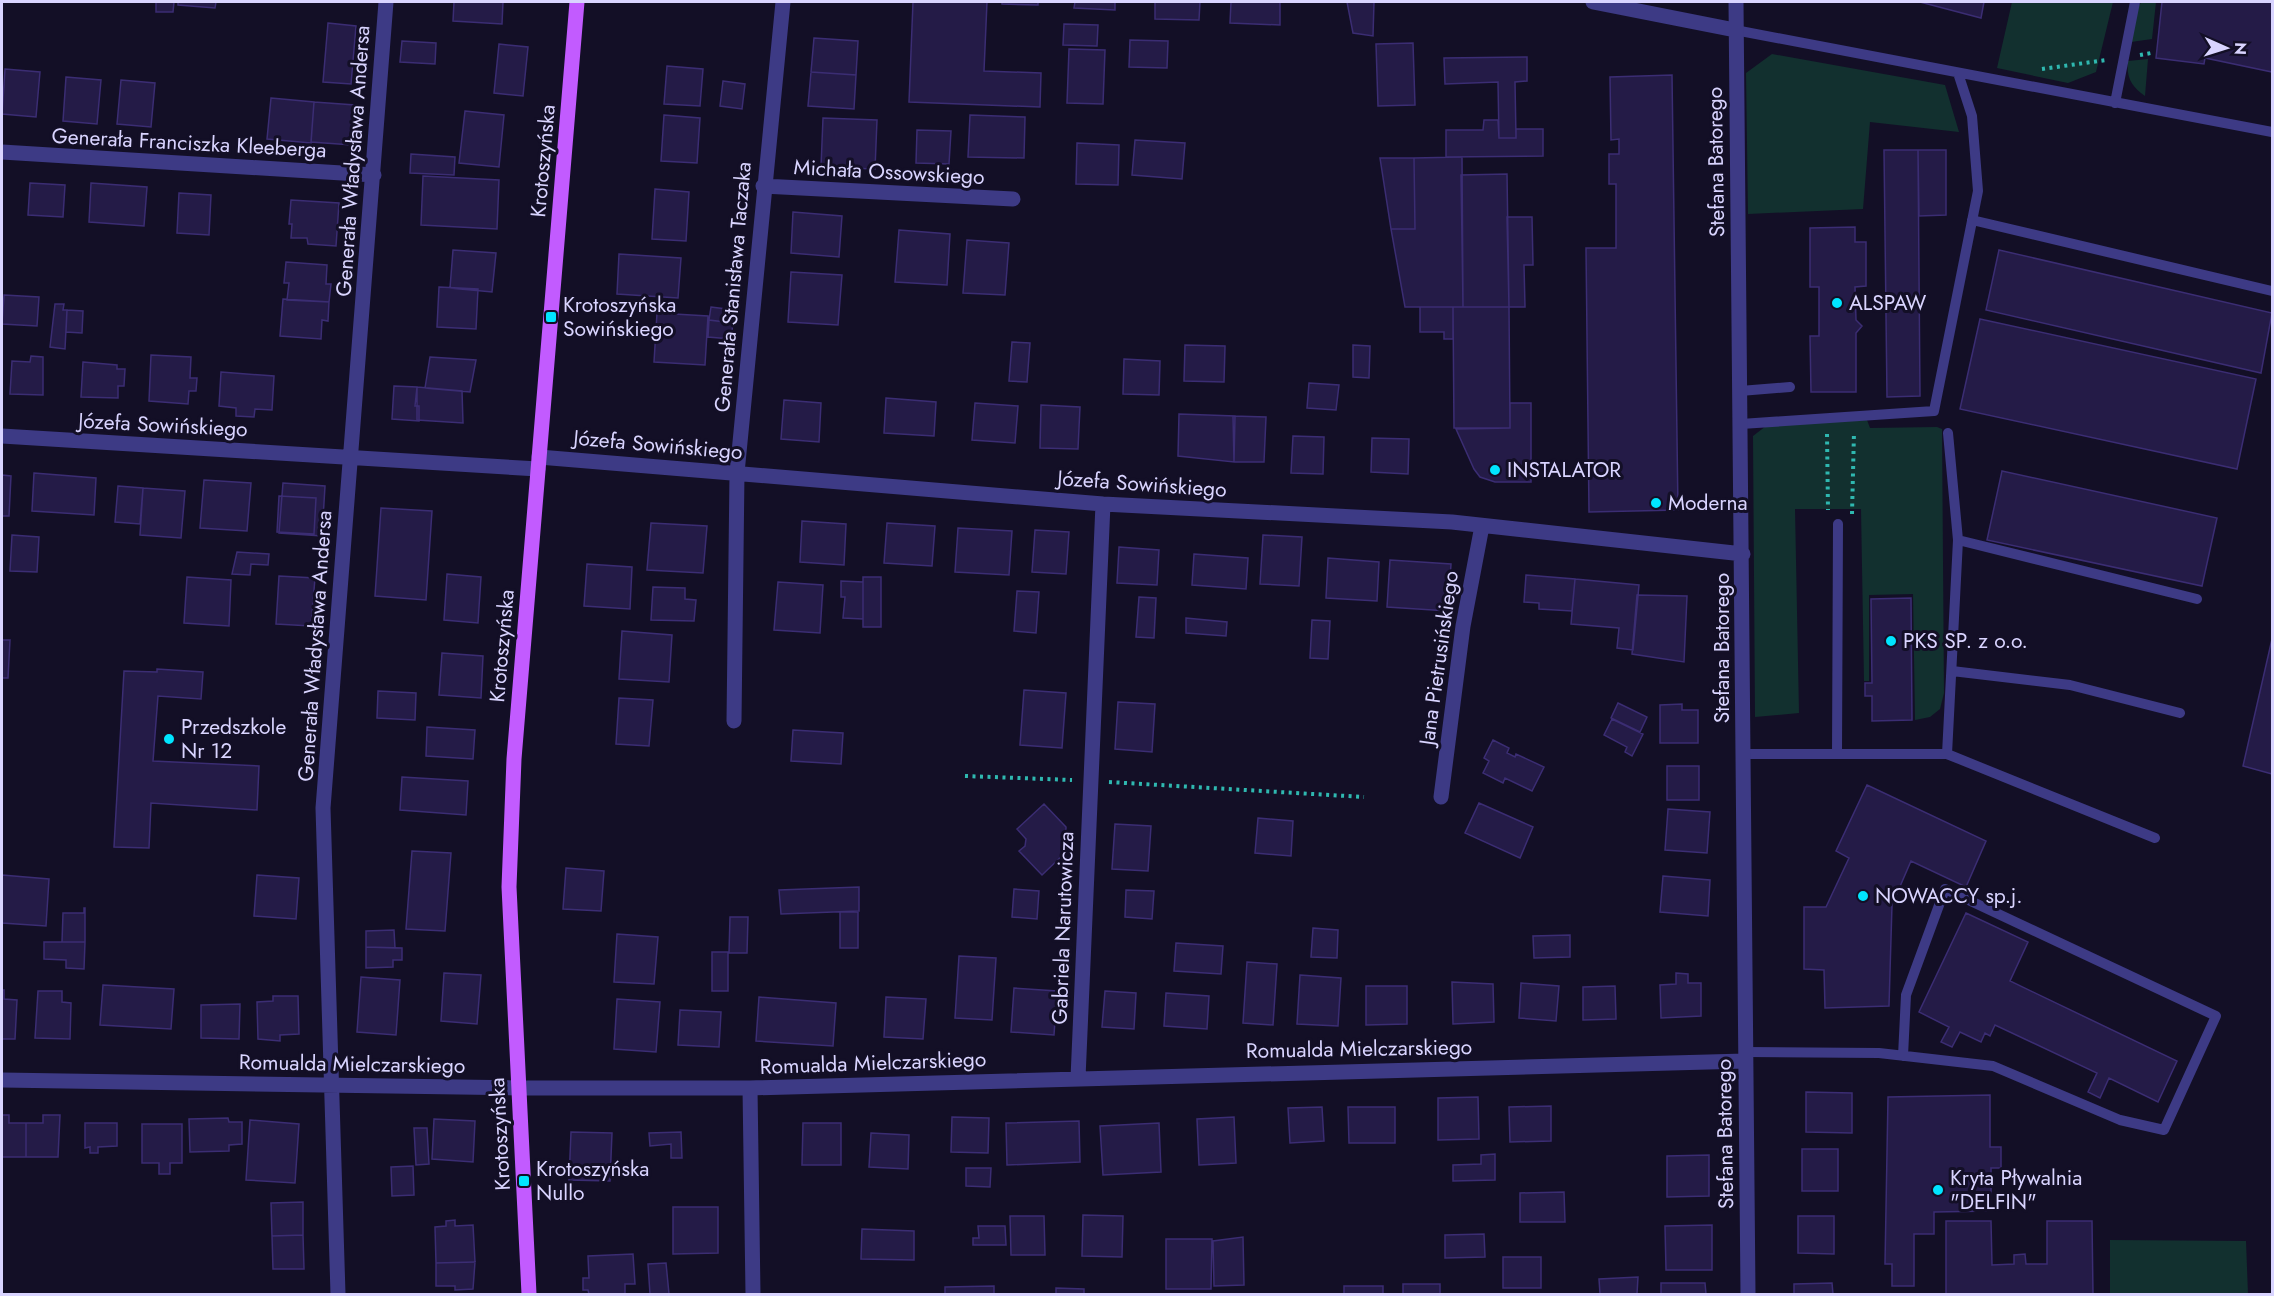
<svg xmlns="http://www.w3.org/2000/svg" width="2274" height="1296" viewBox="0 0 2274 1296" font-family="Jost,sans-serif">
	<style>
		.green { fill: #12302f }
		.building { fill: #241b47; stroke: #3b2d73; stroke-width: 1.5 }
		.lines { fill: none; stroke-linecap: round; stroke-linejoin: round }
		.path { stroke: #2fb8b0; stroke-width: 4; stroke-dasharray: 3 4.5; stroke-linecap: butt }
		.service { stroke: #3d3a85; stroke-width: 10 }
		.minor { stroke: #3d3a85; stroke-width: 15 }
		.primary { stroke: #c25bff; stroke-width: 15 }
		.poi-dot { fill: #00e5ff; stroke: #130f26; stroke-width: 2 }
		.labels { text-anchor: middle; stroke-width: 6; stroke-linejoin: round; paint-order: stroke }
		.street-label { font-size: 21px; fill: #d9d4ff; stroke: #130f26 }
		.poi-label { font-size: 21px; fill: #d9d4ff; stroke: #130f26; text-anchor: start }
	</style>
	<rect width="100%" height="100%" fill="#130f26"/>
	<path class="green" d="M2012,2H2113L2096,72L2068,83L1997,68Z
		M2142,2H2156L2152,39L2131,42L2137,7Z
		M1772,54L1945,85L1959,132L1870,122L1863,209L1748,214L1746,73Z
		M2148,59L2145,96C2132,87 2126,78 2128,61Z
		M1867,420L1870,428L1937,427L1942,429L1944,693L1940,709L1930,717L1915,720L1913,594L1869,595V681H1864L1861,509H1795L1799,713L1755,717L1753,436L1766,426Z
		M2110,1240L2246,1241L2248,1294H2110Z"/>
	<path class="building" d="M156,2H174L173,12H156Z
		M178,2H216L215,8L178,5Z
		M454,2H503L502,24L453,21Z
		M913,2H987L984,71L1041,73L1040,107L909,102Z
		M1002,2H1038V5L1002,4Z
		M1075,2H1115V10L1074,8Z
		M1155,2H1200L1199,20L1155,19Z
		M1231,2H1280V25L1230,23Z
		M1347,2H1374L1373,36L1353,33Z
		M1920,2H1984L1981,18Z
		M2162,2H2272V72L2205,58L2204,64L2156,58Z
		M328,23L356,26L351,84L323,82Z
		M1064,24L1098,25L1097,46L1063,45Z
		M814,38L858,41L856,75L811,72Z
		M1130,40L1168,41L1167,68L1129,67Z
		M402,41L436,43L435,64L400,62Z
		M1413,43L1415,105L1378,106L1376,44Z
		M499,44L528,47L523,96L494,93Z
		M1069,49L1105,50L1103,104L1067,103Z
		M1527,57V81L1515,82L1516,138H1499L1498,82L1445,84L1444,58Z
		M667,66L703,69L700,106L664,104Z
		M5,69L40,72L36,117L2,114Z
		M811,72L856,75L854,109L808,106Z
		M1672,75L1678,510L1589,512L1586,248H1616V184H1609V154H1619V139L1611,140L1610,77Z
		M66,77L101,80L97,124L63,121Z
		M121,80L155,83L151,127L117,124Z
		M723,81L745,84L742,109L720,106Z
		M271,98L314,102L311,143L267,139Z
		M314,102L355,105L352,145L311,142Z
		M465,111L504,115L499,167L459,163Z
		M664,115L700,118L697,163L661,161Z
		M970,115L1025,117L1024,158L968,157Z
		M823,118L877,120L875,169L821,167Z
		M1484,120H1498L1499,138H1516V129H1543V156L1446,157V130H1483Z
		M917,130L951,131L949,164L916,163Z
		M1135,140L1185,143L1182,179L1132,175Z
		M1077,143L1119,145L1118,185L1076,184Z
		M1884,150H1918L1920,396L1887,397Z
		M1918,150H1946V215L1919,216Z
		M411,154L455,157L454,175L410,173Z
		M1462,157L1463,307H1405L1391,229H1415L1414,158Z
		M1380,158H1414L1415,229H1391Z
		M1507,174L1509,307H1463L1461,175Z
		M423,176L499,180L497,229L421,225Z
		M30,183L65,185L63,217L28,215Z
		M91,183L147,187L144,226L89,222Z
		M655,189L689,192L686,241L652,239Z
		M179,193L211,195L209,235L177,233Z
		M291,200L339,203L336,246L308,244L307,238H291L292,224H289Z
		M793,212L842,216L839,257L791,253Z
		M1507,217H1532L1533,265H1524L1525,307H1509Z
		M1855,227V242H1866V286L1855,287L1856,320L1862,326L1856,333V392H1811L1810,336H1819V287H1810V228Z
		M899,230L950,234L947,285L895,282Z
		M967,240L1009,243L1005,295L963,293Z
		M453,250L496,253L492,292L450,288Z
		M1999,250L2272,313L2261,373L1986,310Z
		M619,254L681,258L678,298L617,294Z
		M286,262L327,265L326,284H331L329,302L287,300L289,283H284Z
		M791,272L842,275L838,325L788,322Z
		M439,287L478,289L476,329L437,327Z
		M4,295L39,297L37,326L2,324Z
		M283,299L329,302L328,321L322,320L321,339L280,336Z
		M55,304H64L63,310H67L65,349L50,347Z
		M711,307L734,310L733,323L709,320Z
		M1420,307H1453V339H1444V332H1420Z
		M1453,307H1509L1510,428H1454Z
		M67,310L83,311L82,333L66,332Z
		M657,313L708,316L705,365L654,362Z
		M1980,319L2256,379L2237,469L1960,409Z
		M709,320L733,323L731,339L708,337Z
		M1012,342L1030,343L1027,382L1009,381Z
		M1185,345L1225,346L1224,382L1184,381Z
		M1353,345L1370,346L1369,378L1353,377Z
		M151,355L191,357L190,378H197L196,391H189L188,404L149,401Z
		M31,356L43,357V395L10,394L12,361L30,362Z
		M430,357L476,360L470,392L425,388Z
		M1124,359L1160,361L1159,395L1123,394Z
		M83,362L117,365V369H125L124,386H118V398L81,397Z
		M221,372L274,376L272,410L255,409L254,417L236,416V408L219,406Z
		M1309,383L1339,385L1336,410L1307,408Z
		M394,386L417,387L415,406H419V421L392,419Z
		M417,387L462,391L463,423L417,420Z
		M886,398L936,402L934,436L884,433Z
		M784,400L821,403L819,442L781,439Z
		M975,403L1018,406L1015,443L972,440Z
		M1510,403H1531V482H1495L1480,477L1474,469L1456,429L1510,428Z
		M1041,405L1080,407L1078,449L1040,448Z
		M1179,414L1235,416L1234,462L1178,456Z
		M1233,416L1266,417L1264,462H1234Z
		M1293,436L1324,437L1323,474L1291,473Z
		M1372,438L1409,439L1408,474L1371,472Z
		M2002,471L2217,518L2202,586L1987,540Z
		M34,473L96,478L94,515L32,511Z
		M2,475L11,476L9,516H2Z
		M204,480L251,483L247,531L200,528Z
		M283,483L325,486L322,536L279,533Z
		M118,486L143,488L140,524L115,522Z
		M143,488L185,491L181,538L140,535Z
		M279,496L316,498L314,534L277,532Z
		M381,508L432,511L426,600L375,596Z
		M802,521L846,524L844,565L800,562Z
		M651,523L707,526L703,573L647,570Z
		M887,523L935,526L932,566L884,563Z
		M958,528L1012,531L1009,575L955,572Z
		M1035,530L1069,532L1066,574L1032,572Z
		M12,535L39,537L37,572L10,571Z
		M1263,535L1302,537L1299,586L1260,584Z
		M1119,547L1159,550L1157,585L1117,583Z
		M237,552L269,554L268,565L251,564L250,575L232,574Z
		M1194,554L1248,558L1246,589L1192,585Z
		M1328,558L1379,562L1377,601L1326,598Z
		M1390,560L1451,564L1448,611L1387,607Z
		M587,564L632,567L630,609L584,606Z
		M447,574L481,577L478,623L444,620Z
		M1526,575L1575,579L1572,611L1539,609V603L1524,602Z
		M279,576L315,578L311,626L276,624Z
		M187,577L231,580L229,626L184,623Z
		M863,577H881V627H863Z
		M1575,579L1639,585L1633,650L1617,648L1619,628L1571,624Z
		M841,581L863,582V619L843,618L845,597H841Z
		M778,582L823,585L820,633L774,630Z
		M653,587L685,588V599L696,600L694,621L651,620Z
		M1017,591L1039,592L1036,633L1014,631Z
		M1637,595L1687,596L1684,662L1632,654Z
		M1139,597L1156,598L1154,638L1136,637Z
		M1911,598L1912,720L1872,721V696H1865V683H1872L1871,599Z
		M1186,618L1227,622L1226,636L1186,633Z
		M1312,620L1330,621L1328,659L1310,658Z
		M622,631L672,635L669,682L619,679Z
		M2272,639V774L2243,766Z
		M2,640H10L8,678H2Z
		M442,653L483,656L481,698L439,695Z
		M157,669L203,672L201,699L158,696L153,761L259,766L257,810L151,803L149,848L114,847L124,671L157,672Z
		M1024,690L1066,693L1062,748L1020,745Z
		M378,691L416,693L415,720L377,718Z
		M619,698L653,700L649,746L616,744Z
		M1118,702L1155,704L1152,752L1115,749Z
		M1618,703L1647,717L1640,732L1611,718Z
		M1682,704V710H1698V743H1660V705Z
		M1612,719L1643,734L1632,756L1625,752L1627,747L1604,735Z
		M427,727L475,730L473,759L426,756Z
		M793,730L843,733L841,764L791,761Z
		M1493,740L1509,748L1507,753L1515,757L1516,754L1544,767L1532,791L1505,778L1503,783L1483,773L1489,761L1484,758Z
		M1667,766H1699V800H1667Z
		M402,777L468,781L466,815L400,810Z
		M1867,785L1986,841L1966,887L1911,861L1892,905L1889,1006L1825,1008L1824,970L1804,969V907H1826L1849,858L1836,851Z
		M1479,803L1533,827L1520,858L1465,833Z
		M1044,804L1066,827L1065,853L1042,875L1019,851L1025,846L1026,839L1017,829Z
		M1668,809L1710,812L1707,853L1665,850Z
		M1258,818L1293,821L1291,856L1255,853Z
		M1115,824L1151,826L1148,871L1112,869Z
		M412,851L451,853L445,931L406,929Z
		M566,868L604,871L601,911L563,909Z
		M2,875L49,879L46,926L2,923Z
		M257,875L299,878L296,919L254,916Z
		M1663,876L1710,880L1708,916L1660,912Z
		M859,887V911L781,914L779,890Z
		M1014,889L1039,891L1037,919L1012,917Z
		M1126,890L1154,891L1152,919L1125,917Z
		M84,908H85V942H62L63,913H84Z
		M840,912H858V948H840Z
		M1966,913L2028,942L2010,981L2177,1061L2158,1102L2109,1078L2100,1098L2088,1092L2097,1073L1995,1025L1990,1036L1985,1033L1981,1042L1960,1032L1952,1047L1941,1042L1949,1027L1919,1012Z
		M730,917H748L747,953H729Z
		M1313,928L1338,930L1337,958L1311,957Z
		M394,930L395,948L366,947V931Z
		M617,934L658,937L654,984L614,982Z
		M1570,935V957L1534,958L1533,936Z
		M44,942H85L84,969L66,968V960L44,959Z
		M1176,943L1223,946L1221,974L1174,971Z
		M366,947L402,948V960H393V967L366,968Z
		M712,952H728V991H712Z
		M959,956L996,958L992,1020L955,1018Z
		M1247,962L1277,964L1273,1025L1243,1023Z
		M444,973L481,975L477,1024L441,1021Z
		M1676,973L1688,974V983H1701V1016L1661,1018L1660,985L1676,984Z
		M1300,975L1341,978L1338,1026L1297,1024Z
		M361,977L400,980L396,1035L357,1032Z
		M1452,982L1493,984L1494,1022L1453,1024Z
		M1521,983L1559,986L1556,1021L1519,1018Z
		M103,985L174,989L171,1029L100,1025Z
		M1366,986H1407V1024L1366,1025Z
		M1615,986L1616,1019L1583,1020V987Z
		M1014,988L1057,991L1054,1035L1011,1032Z
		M2,990H4V999L17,1000L15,1039H2Z
		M38,991H62V1002L71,1003L70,1039L35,1038Z
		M1105,991L1136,993L1134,1029L1102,1027Z
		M1166,993L1209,996L1207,1029L1164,1026Z
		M273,996H298L299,1034L280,1035V1041L258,1039L257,1002L273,1001Z
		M759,997L836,1003L833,1046L756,1041Z
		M886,997L926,999L923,1039L884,1037Z
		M617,999L660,1002L656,1052L614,1049Z
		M240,1004L239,1039L201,1038V1005Z
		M680,1010L721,1012L719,1047L678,1045Z
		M1806,1092L1852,1093V1133L1806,1132Z
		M1990,1095V1147H2001V1168H1991V1211L1934,1212V1234H1914V1286H1892V1264H1885L1888,1097Z
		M1478,1097L1479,1139L1438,1140V1098Z
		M1551,1106V1141L1510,1142L1509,1107Z
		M1322,1107L1324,1141L1290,1143L1288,1108Z
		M1348,1107H1395V1143H1349Z
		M2,1115H9V1123H26V1157H2Z
		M43,1115H60L58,1157H26V1123H43Z
		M952,1117L989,1118L988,1153L951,1152Z
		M1234,1117L1236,1163L1199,1165L1197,1119Z
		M228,1118L229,1122H242V1144L229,1145V1151L190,1152L189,1119Z
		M434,1119L475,1121L473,1162L432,1159Z
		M250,1120L299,1124L295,1183L246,1180Z
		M1079,1121L1080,1162L1007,1165L1006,1123Z
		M85,1123H117V1146L98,1147V1153H90V1147L85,1148Z
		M803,1123H841V1165H802Z
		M1159,1123L1161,1172L1103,1175L1100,1126Z
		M142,1124H182V1163H170V1174H159V1163H142Z
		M414,1128H427L429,1164L416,1165Z
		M571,1132L612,1133L610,1181L569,1180Z
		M681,1132L682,1158H671V1144L650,1146L649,1133Z
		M871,1133L909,1135L908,1169L869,1167Z
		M1802,1149H1838V1191H1802Z
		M1495,1154V1180L1453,1181V1165L1481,1164V1155Z
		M1709,1155V1196L1667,1197V1156Z
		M413,1166L414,1195L392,1196L391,1167Z
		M966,1168H991L990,1187L966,1186Z
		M1564,1192L1565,1222H1520V1193Z
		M303,1202V1235L272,1236L271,1203Z
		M673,1207H718V1253L673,1254Z
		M1083,1215L1123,1216L1122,1257L1082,1256Z
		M1010,1216H1044L1045,1255H1011Z
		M1798,1216H1834V1254L1798,1253Z
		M455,1220V1226L473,1225L475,1262L436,1263L435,1227L446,1226V1221Z
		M1946,1221H1991L1992,1265L2014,1264V1255L2025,1254L2026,1264H2047V1221H2092L2093,1294H1946Z
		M1712,1225V1270H1666L1665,1226Z
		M978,1226H1005L1006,1245H973V1238H979Z
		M862,1229L914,1231V1260L861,1259Z
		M1484,1234L1485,1257L1445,1258V1235Z
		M303,1235L304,1269H273L272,1236Z
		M1243,1237L1244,1285L1214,1286L1213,1241Z
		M1166,1239H1212L1211,1289H1166Z
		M633,1254L635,1284H625V1294H589L588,1290H583V1278H589L588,1256Z
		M1503,1257H1541V1288H1503Z
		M475,1262L473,1289L455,1290V1286H436V1263Z
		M666,1263L669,1294H650L648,1264Z
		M1638,1277L1637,1294H1600L1599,1279Z
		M1661,1283H1705L1706,1294H1661Z
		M1832,1283L1833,1294H1794V1284Z
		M1403,1284H1440V1294H1403Z
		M994,1286V1294H945V1287Z
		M1344,1286H1383V1294H1344Z
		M1056,1288L1084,1289V1294H1056Z"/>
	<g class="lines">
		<path class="path" d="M2140,55L2151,53
			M2042,69L2106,60
			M1827,434L1828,510
			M1852,514L1854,432
			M965,776L1072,780
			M1109,782L1364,797"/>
		<path class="service" d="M1735,30L2272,132
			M2115,103L2135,2
			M1972,220L2272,291
			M1740,391L1790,387
			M1741,424L1934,411L1978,191L1972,116L1958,73
			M1948,433L1958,540
			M1952,671L2070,685L2180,713
			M1837,753L1838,524
			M1743,754H1947L1958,540L2197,599
			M1947,754L2155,838
			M1746,1052L1879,1053L1993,1066L2120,1120L2164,1130L2216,1016L1945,889L1906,995L1903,1056"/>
		<path class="minor" d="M1593,2L1735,30
			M1736,2L1748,1294
			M2,152L374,175
			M763,186L1013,199
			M2,436L538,469
			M539,457L1103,504L1452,522L1743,554
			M734,721L737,473L783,2
			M1441,797L1463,626L1482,526
			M1078,1078L1103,504
			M2,1080L519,1088H750L1745,1061
			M750,1088L753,1294
			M338,1294L323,808L386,2"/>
		<path class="primary" d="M529,1294L509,887L514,759L577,2"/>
	</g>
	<g class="poi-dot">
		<circle cx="1837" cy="303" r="6"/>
		<rect x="545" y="311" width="12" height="12" rx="3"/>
		<circle cx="1495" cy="470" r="6"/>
		<circle cx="1656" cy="503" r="6"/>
		<circle cx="1891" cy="641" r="6"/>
		<circle cx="169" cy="739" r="6"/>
		<circle cx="1863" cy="896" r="6"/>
		<rect x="518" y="1175" width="12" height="12" rx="3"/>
		<circle cx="1938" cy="1190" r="6"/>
	</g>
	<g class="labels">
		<g class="street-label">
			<text transform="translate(189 143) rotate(3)" y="7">Generała Franciszka Kleeberga</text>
			<text transform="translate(353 161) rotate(-86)" y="7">Generała Władysława Andersa</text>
			<text transform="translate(543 161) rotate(-85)" y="7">Krotoszyńska</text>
			<text transform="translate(1716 162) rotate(-91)" y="7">Stefana Batorego</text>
			<text transform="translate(889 172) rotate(3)" y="7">Michała Ossowskiego</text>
			<text transform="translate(733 287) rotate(-85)" y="7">Generała Stanisława Taczaka</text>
			<text transform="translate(163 425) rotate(3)" y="7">Józefa Sowińskiego</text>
			<text transform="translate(658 445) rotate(5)" y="7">Józefa Sowińskiego</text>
			<text transform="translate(1142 484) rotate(4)" y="7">Józefa Sowińskiego</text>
			<text transform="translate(315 646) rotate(-86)" y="7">Generała Władysława Andersa</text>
			<text transform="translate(502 646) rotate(-85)" y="7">Krotoszyńska</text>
			<text transform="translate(1722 648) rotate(-90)" y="7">Stefana Batorego</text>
			<text transform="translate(1439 658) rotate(-82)" y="7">Jana Pietrusińskiego</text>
			<text transform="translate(1063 928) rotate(-88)" y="7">Gabriela Narutowicza</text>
			<text transform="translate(1359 1049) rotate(-1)" y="7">Romualda Mielczarskiego</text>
			<text transform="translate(873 1063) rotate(-2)" y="7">Romualda Mielczarskiego</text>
			<text transform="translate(352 1064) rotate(1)" y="7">Romualda Mielczarskiego</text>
			<text transform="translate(500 1134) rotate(-93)" y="7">Krotoszyńska</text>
			<text transform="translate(1725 1134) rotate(-91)" y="7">Stefana Batorego</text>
		</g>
		<g class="poi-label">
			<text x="1849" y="310">ALSPAW</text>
			<text x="563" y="312">Krotoszyńska<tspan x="563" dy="24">Sowińskiego</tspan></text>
			<text x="1507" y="477">INSTALATOR</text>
			<text x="1668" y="510">Moderna</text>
			<text x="1903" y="648">PKS SP. z o.o.</text>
			<text x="181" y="734">Przedszkole<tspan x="181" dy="24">Nr 12</tspan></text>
			<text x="1875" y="903">NOWACCY sp.j.</text>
			<text x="536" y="1176">Krotoszyńska<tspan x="536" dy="24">Nullo</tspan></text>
			<text x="1950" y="1185">Kryta Pływalnia<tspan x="1950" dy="24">"DELFIN"</tspan></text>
		</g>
	</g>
	<rect width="2274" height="1296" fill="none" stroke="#d9d4ff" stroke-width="6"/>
	<g transform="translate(2226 48) rotate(93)" stroke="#130f26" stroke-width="4.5" paint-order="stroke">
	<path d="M0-4.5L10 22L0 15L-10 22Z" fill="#d9d4ff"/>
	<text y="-9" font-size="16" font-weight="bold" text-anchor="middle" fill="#d9d4ff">N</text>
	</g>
</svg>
